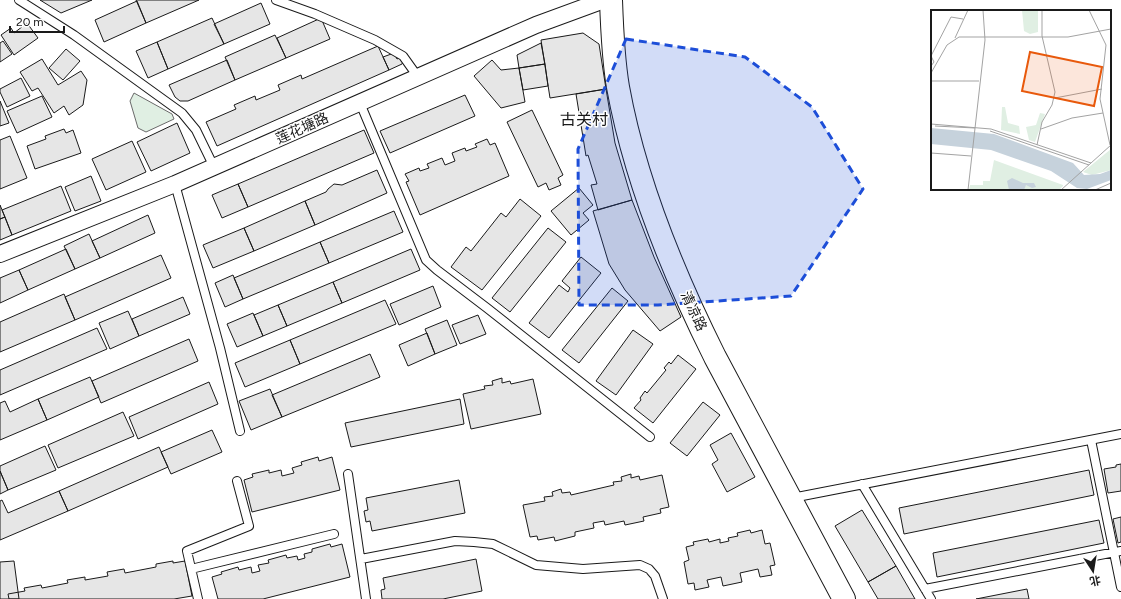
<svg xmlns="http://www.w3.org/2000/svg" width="1121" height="599" viewBox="0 0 1121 599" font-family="Figtree,'Noto Sans SC',sans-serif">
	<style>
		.green { fill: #e0efe3; stroke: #6a6a6a }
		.building { fill: #e6e6e6; stroke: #1a1a1a }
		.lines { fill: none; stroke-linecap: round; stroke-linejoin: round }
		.lane-casing { stroke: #1a1a1a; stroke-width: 10 }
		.street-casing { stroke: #1a1a1a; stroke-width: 18 }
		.secondary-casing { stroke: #1a1a1a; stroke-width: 24 }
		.lane { stroke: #fff; stroke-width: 8 }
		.street { stroke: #fff; stroke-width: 16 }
		.secondary { stroke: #fff; stroke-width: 22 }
		.marked { fill: #1d4ed8; fill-opacity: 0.2; stroke: #1d4ed8; stroke-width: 3; stroke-dasharray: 8 5; stroke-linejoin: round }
		.labels { text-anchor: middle; stroke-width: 3; stroke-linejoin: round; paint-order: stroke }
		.street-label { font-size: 14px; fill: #1a1a1a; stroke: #fff }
		.quarter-label { font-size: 16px; fill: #1a1a1a; stroke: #fff }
		.inset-road { fill: none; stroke: #a3a3a3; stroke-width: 1 }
		.view { fill: #e8590c; fill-opacity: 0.15; stroke: #e8590c; stroke-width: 2 }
		.inset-edge { fill: none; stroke: #1a1a1a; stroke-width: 2 }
	</style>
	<rect width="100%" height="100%" fill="#fff"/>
	<path class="green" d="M134,93L172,114L174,119L146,132L138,128L130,101Z"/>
	<path class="building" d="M40,0H92L61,13Z
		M136,0H199L146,23Z
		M137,1L146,23L104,42L95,20Z
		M261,3L270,24L224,44L214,24Z
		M212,18L224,44L168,69L157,42Z
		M321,18L330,39L286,58L277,38Z
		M27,23L38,38L14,55L1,35L11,28L14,33Z
		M583,33L599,44L606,89L550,98L541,40Z
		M275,35L286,58L235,80L225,57Z
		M3,41L12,54L0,62V43Z
		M157,42L168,69L148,78L136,51Z
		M541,43L545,64L519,68L517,55Z
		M378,46L389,70L217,146L206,122L236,109L234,105L255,96L256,100L280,90L278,85L301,75L302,79Z
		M66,49L80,61L63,80L49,68Z
		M394,53L397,59L399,58L403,62L402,64L389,70L383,57Z
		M42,59L58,85L81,71L87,80L83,105L69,115L64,106L54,113L38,88L32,91L20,72Z
		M227,60L235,80L188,101H180L175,97L169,85Z
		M492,60L501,70L519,68L525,102L501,108L474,76Z
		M545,64L548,86L523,90L519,68Z
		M21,78L30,96L7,107L0,92V89Z
		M606,89L615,143L632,200L598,210L591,185L597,184L588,155L586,156L576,94Z
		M465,95L475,116L390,153L380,131Z
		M42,96L52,117L17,133L7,111Z
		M0,101L9,123L0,126Z
		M532,110L563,175L558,178L561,185L549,190L546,183L538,187L507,122Z
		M177,123L190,153L151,171L137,142Z
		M64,129L66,133L73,130L81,153L35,169L27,146L46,139L45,136Z
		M364,130L374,153L248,207L238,184Z
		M10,136L27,178L0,189V140Z
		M487,139L490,145L495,143L509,176L420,215L406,182L409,181L405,174L419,168L420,171L429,168L427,164L442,158L445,165L455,161L452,153L465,148L466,151L477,147L475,144Z
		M132,141L146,172L106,190L92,159Z
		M377,170L387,193L315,225L305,201L326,192L328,189L334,184L342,185Z
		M91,176L101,201L75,211L65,187Z
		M238,184L248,207L222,218L212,195Z
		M61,186L71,211L12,235L2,210Z
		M579,188L593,205L583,213L589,220L571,235L551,211Z
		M520,199L541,216L482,290L451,267L466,247L471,251L501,213L506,217Z
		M632,200L654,257L681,317L660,331L625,290L609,264L593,211Z
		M305,201L315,225L254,251L244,228Z
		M0,205L5,217L0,219Z
		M394,211L403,232L329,263L320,242Z
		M148,215L155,233L100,258L92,241Z
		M5,217L12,235L0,240V219Z
		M244,228L254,251L213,268L203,245Z
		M548,228L566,242L510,312L492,298Z
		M89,234L100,258L75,269L64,246Z
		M320,242L329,263L243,299L234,278Z
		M66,249L75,269L28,290L19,270Z
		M411,249L420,270L342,303L333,282Z
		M161,255L171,278L75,320L65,297Z
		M581,257L601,273L549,338L529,323L559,285L568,292L570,288L562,281Z
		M19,270L28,290L0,303V278Z
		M233,275L243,299L225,307L215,283Z
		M333,282L342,303L287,326L278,305Z
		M433,286L441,307L399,325L390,304Z
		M612,288L628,301L579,363L562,350Z
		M64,294L75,320L0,352V322Z
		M183,297L190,314L139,336L132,319Z
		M385,300L396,324L300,364L290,340Z
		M278,305L287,326L263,336L254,315Z
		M128,311L139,336L110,349L99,323Z
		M253,313L263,336L237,347L227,324Z
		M478,315L486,334L460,344L452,325Z
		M447,320L457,345L435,354L425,329Z
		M97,328L107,349L0,395V370Z
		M633,330L653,344L616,395L596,381Z
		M427,333L435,354L408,366L399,345Z
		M189,339L198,361L101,403L92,381Z
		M290,340L300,364L245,387L235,363Z
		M370,354L380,377L282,417L272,395Z
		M678,355L696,369L653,423L634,408L641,400L640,398L645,391L647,393L666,370L664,368L669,362L671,364Z
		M90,377L99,397L47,420L38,399Z
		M502,378V383L510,381L511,384L533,379L541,414L471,429L463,394L485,389L484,386L493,385L492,381Z
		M209,382L218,404L138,439L129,417Z
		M270,389L282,417L251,430L239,401Z
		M38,399L47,420L0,440V403L5,401L10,412Z
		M460,399L464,424L351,447L345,423Z
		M703,402L720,415L687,456L670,443Z
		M123,412L134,436L58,468L48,445Z
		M212,430L222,452L171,474L161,452Z
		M731,433L755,477L727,492L712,464L718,460L710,445Z
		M45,446L56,470L8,490L0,471V466Z
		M159,447L168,467L68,511L59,491Z
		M318,457L319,461L332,457L340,490L252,512L244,480L253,477L252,474L269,470V473L281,470L282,476L294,473L292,468L302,465L301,462Z
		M1121,464V491L1108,493L1104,469L1116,467V465Z
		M1089,470L1094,495L904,534L899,508Z
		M0,471L8,490L0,494Z
		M631,474V478L639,476L640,480L662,475L669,507L660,509L661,513L643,517L644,521L625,525L624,521L605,525L604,521L593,523L594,528L575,532V536L555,541L554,537L538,540L537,536L530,537L523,505L545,501L544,497L553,496L552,492L561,489L562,493L570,492L571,495L614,485L613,482L622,481L621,477Z
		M459,480L465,513L372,531L370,521L366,522L364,511L368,510L366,498Z
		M59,491L68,511L0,540V501L2,500L8,513Z
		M862,510L896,566L868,582L835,526Z
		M1121,517V542L1118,543L1113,519Z
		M1099,520L1104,543L937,577L933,553Z
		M750,530L751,533L762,530L765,544L770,543L775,565L770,566L772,575L760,577L758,569L740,573L742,582L723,586L721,577L707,580L709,587L695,590L694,583L688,584L684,562L689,560L686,547L694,545L693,542L708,539L709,542L720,539V543L729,541L728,538L738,536L737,533Z
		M330,544L331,547L342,544L350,577L263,599H218L212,577L222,574L221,572L238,567L239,570L251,567L252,573L260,571L258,565L269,563L268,560L286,555L287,558L297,556L298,560L305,558L304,554L312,552V549Z
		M476,559L482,591L443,599H382L381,590L385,589L383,578Z
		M14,561L19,599H0V562Z
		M173,561V563L185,561L192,596L174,599H9L8,594L25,591L24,588L41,585L42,588L68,583L67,580L85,577V580L108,576L107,572L124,569L125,573L156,567V564Z
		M896,566L915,599H878L868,582Z
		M1027,589L1029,599H976Z"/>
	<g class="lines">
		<g class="lane-casing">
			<path id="lane" d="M19,0L74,35L182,113L196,130L214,167
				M276,0L315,14L375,40L403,56L418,77
				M360,103L426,260L437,270L487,308L650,437
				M175,184L220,348L240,431
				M1091,440L1121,587
				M348,474L366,599
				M862,484L931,599
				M792,498L1121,434
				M361,559L455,541L474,542L493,544L536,565L583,569L640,565L649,569L655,576L663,599
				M191,569L334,534
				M925,589L1121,551
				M198,599L187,551L249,526L237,481"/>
		</g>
		<g class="street-casing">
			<path id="street" d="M0,254L175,184L536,25L604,0"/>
		</g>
		<g class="secondary-casing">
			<path id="secondary" d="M611,0C612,29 613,58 618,87C635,181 673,273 715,357L844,599"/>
		</g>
		<use href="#lane" class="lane"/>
		<use href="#street" class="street"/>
		<use href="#secondary" class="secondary"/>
	</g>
	<path class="marked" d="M626,39L745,57L812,107L863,189L791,296L658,305H579L578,149Z"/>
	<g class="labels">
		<g class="street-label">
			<text transform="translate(302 128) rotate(-24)" y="5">莲花塘路</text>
			<text transform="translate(694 311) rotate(65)" y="5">清凉路</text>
		</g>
		<g class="quarter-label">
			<text x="584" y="125">古关村</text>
		</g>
	</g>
	<g transform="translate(931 10)">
		<rect width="180" height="180" fill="#fff"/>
		<path d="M91,0H107V22L99,24L93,21ZM71,97H74L77,113L88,116L89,124L70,120ZM109,103L114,104L104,132L98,130L95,117L105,115ZM180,139V160L161,165L152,162ZM63,150L132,175V176L128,180H38L39,175H52V171H59Z" fill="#e0efe3"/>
		<path d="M0,118L63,124L142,153L153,165L169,164L180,160V170L156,179L146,178L120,161L60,140L0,134ZM81,168L92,173H103L105,177L101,178L95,175L93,180H78L76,171Z" fill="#c6d2dc"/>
		<path class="inset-road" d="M158,0L175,35L169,89L179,135M24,28L37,0M0,56L3,52L0,46L20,7L32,9M0,63L16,35L28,27H137L180,19M0,71H48M124,88L171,79M0,114L60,119L160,153M4,116L44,118M110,119L141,108L172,103M59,121L158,155M106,135L111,112L121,95L124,82L111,26V0M0,143L40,146M37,180L54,30L52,0M130,180L180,135M164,180L180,173"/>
		<path class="view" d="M99,42L171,57L163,96L91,81Z"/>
		<rect width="180" height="180" class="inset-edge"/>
	</g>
	<g transform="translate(1093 571) rotate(168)" stroke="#ffffff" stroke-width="3" paint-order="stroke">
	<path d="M0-3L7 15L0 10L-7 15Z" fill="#1a1a1a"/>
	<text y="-6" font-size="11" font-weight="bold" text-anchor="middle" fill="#1a1a1a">北</text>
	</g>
	<path d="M10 26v6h54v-6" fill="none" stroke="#1a1a1a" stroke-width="2"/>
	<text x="16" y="26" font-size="12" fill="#1a1a1a" stroke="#ffffff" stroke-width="3" paint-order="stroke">20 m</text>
</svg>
